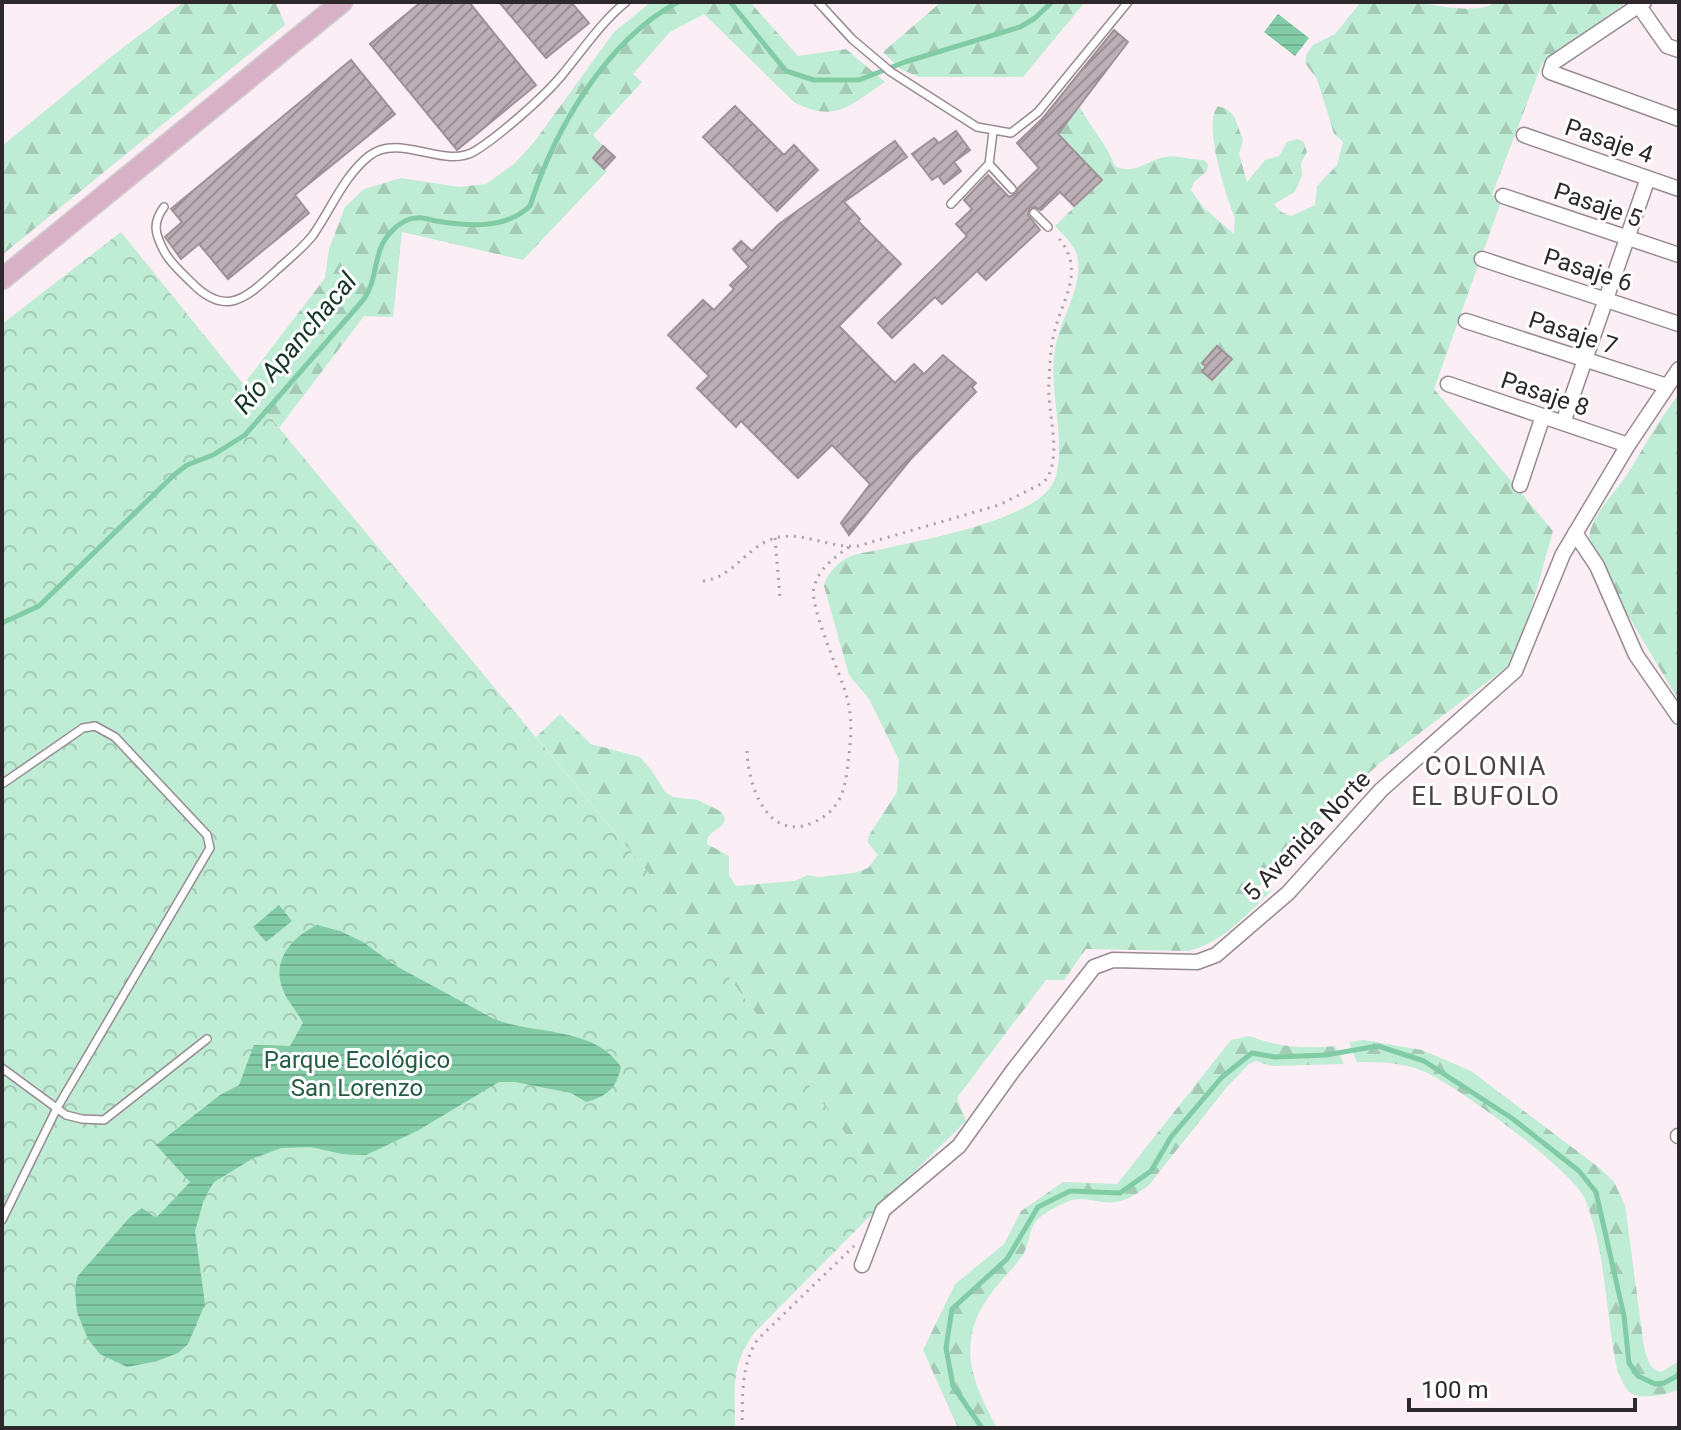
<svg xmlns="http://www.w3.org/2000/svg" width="1681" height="1430" viewBox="0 0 1681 1430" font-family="Roboto,sans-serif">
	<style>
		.forest { fill: url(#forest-firs) }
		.park { fill: url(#park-crowns) }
		.water { fill: url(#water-rules) }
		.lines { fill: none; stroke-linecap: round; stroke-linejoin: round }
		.stream { stroke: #81cca7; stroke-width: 5 }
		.building { fill: url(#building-hatch); stroke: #9e9298; stroke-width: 2 }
		.service-casing { stroke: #978a90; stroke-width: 10 }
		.minor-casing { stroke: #978a90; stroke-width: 17 }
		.primary-casing { stroke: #d1d0d0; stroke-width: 23 }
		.path { stroke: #a99fa4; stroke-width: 3; stroke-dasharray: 2 6; stroke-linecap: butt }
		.service { stroke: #fff; stroke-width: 7 }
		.minor { stroke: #fff; stroke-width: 14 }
		.primary { stroke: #d9b1c7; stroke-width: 20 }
		.labels { text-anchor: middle; stroke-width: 6; stroke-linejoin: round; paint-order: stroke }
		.street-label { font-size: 24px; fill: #2d282b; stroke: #fff }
		.park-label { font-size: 24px; fill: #255d44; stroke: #fff }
		.water-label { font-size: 26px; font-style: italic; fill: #133525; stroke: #fff }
		.neighbourhood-label { font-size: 26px; letter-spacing: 2px; fill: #4c4146; stroke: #fff }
	</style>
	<defs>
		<pattern id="forest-firs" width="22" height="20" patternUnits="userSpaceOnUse" patternTransform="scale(2)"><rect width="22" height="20" fill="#beecd4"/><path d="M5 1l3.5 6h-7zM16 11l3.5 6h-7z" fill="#a4cab6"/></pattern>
		<pattern id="park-crowns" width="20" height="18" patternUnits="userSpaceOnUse" patternTransform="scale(2)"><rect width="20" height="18" fill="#beecd4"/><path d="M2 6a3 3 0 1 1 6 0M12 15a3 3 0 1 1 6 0" fill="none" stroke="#a4cab6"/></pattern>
		<pattern id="water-rules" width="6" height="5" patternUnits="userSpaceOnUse" patternTransform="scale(2)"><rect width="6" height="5" fill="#81cca7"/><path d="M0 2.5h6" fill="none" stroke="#70af90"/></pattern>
		<pattern id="building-hatch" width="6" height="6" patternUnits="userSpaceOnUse" patternTransform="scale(2)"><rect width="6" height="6" fill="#bcafb5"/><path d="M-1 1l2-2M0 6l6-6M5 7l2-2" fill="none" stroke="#998e93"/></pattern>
	</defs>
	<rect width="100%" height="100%" fill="#fceef5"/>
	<path class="forest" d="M184,2H276L285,25L2,255V146L117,52Z
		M651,2H750L798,56L846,49L885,82C850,105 836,124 794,102L704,14L670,32L633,74L642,82L593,135L603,146L593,158L607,171L523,260L402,232L393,317L364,316L279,428L244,384L325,278L329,249L345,207L364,189L401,178L459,187L486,184L514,164L535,141L614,32Z
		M941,2H1085L1023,77H919L900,69L883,52Z
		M1361,2C1378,2 1396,1 1413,2C1433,4 1479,16 1495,2H1627L1542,64L1492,195L1502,199L1434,389L1553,531L1523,638L1516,655L1507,667L1379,764L1330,808L1257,889H1273C1247,914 1223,943 1188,951L1086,949L1064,980H1046L957,1098L966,1121L891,1195L676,906L536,737L560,714L591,744L640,757L652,771L665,792L673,797L698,800L722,812L725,820C721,831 706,831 707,844L729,856V875L736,886L794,881L808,875L818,877L854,873L868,868L878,855L868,843V837L897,792L899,760L869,699L849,675L824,586C827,573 839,561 851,556C862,552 876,551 887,548C932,538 986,528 1027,506C1039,500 1052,490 1056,476C1066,435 1048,391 1055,349C1060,319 1081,292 1078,261C1077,246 1064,236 1055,226L1102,180L1058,134L1079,106C1091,128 1106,143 1115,166C1134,176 1147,160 1165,157C1178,155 1191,160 1204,160L1208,164L1207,171L1194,182L1191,190L1204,208L1234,234C1234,229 1235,221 1234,216C1226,195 1202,123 1218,106L1227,109L1234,116L1243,140L1239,154L1247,182L1265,160L1279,156L1287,142L1297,139L1304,142L1307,152L1301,163L1302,175L1295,192L1274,204L1281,212L1291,216L1315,205L1317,186L1337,165L1343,142L1334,134L1317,79L1305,63L1306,55L1313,45L1335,34Z
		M1679,394V701L1616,595L1589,538C1591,515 1616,492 1628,473C1645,446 1659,419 1679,394Z
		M1249,1036C1279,1047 1304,1049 1335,1046L1344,1064L1271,1066L1256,1061L1249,1064L1227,1087L1148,1186C1138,1193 1127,1201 1115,1202C1098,1205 1084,1194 1067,1202C1057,1206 1037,1216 1033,1226C1029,1235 1028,1246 1023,1255C1014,1268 1001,1280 992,1292C955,1341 971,1380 997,1428H958L923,1350L955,1284L1004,1244L1021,1211L1063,1182L1117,1184L1231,1040Z
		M1364,1040L1422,1050L1471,1071L1601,1169L1614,1182L1625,1205L1644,1347C1647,1358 1649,1369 1661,1372L1679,1361V1389C1668,1395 1638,1401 1628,1391C1624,1386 1621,1378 1618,1373C1605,1316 1607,1253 1585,1199C1574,1171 1453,1083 1423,1071C1401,1062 1380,1062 1357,1062L1349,1042Z"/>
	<path class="park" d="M121,232L279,428L676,906L891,1195L754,1333C730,1368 735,1388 735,1428H2V324Z"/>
	<path class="water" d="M1278,14L1309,38L1295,56L1264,32Z
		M279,905L292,921L266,942L253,927Z
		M317,925L340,931L363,942L396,966L494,1019C535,1035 594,1026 621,1067C616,1089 607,1096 586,1102L571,1093L515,1082H499L417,1131L366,1155L342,1154L311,1147L281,1148L252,1159L214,1182L204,1199L195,1231L205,1304L188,1344L178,1353L157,1361L127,1367L100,1354L88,1339L77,1312L75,1290L77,1277L130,1217L142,1208L156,1218L190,1182L156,1145L220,1095L239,1085L254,1045L290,1046L303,1023C297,1011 287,1001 283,990C271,960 292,937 317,925Z"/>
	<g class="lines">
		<path class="stream" d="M730,2L786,71L814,80H859L905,62L1020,27L1035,18L1052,2
			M2,623L39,606L174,475L187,465L213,455L245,435L364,299C379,278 372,251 391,232C397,225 407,218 417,218C423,217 430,220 436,221C467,226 505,230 530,206C554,131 605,41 678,2
			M982,1428L953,1386L946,1348L952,1309L1007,1259L1038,1207L1070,1191L1120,1193L1151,1171L1171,1137L1222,1077L1252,1053L1275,1057L1326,1055L1378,1046L1424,1061L1513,1119L1579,1171L1596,1192L1624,1316L1629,1363L1638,1376L1655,1384L1664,1383L1679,1375"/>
	</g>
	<path class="building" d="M421,2H469L536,85L457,150L370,44Z
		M499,2H571L589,23L546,58Z
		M1114,30L1128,42L1058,134L1102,180L1074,206L1060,192L1041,210L1035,207L1030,208L1028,215L1040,230L986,280L977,271L942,304L935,297L892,338L878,323L967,236L956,224L972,209L964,200L988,175L1009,197L1017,193L1018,188L1039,168L1017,143L1043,118Z
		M351,60L395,114L295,195L309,213L228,279L199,244L181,259L165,237L182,222L171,209Z
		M735,106L784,155L794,145L818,170L777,211L703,137Z
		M956,131L970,150L954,162L961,171L944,184L938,176L932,180L912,154L934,138L939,143Z
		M895,141L907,157L844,202L860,219L858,221L901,264L839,326L895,383L914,364L924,374L943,355L976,383L972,387L976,392L910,460L849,535L841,523L870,484L832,445L798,478L741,421L736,427L697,388L709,376L668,335L703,300L714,310L734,289L730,285L749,267L733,249L741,241L752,251L779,224Z
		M603,146L615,157L604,169L593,158Z
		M1217,346L1232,359L1212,380L1202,371L1206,367L1202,363Z"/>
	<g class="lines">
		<g class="service-casing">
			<path id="service" d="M818,2L852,39L891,72L977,127L1011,133L1038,112L1128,2
				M989,164L1012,189
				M951,204L989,164L993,132
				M164,207C152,223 155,234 164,251C170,263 182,273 192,283C227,319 248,296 278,269C290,258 303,248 313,235C332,208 343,177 369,156C400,132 444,170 475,151C498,137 545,96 562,75C583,50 601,22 626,2
				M1034,213L1048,227
				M2,784L83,728L95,726L115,737L207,835L210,848L57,1108L2,1220
				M2,1068L66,1115L82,1119L104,1120L207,1039"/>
		</g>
		<g class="minor-casing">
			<path id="minor" d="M1644,2L1553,63L1550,72L1679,119
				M1639,6L1667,46L1679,50
				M1524,135L1679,189
				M1503,196L1679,255
				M1482,259L1679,324
				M1466,321L1667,386
				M1448,384L1628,445
				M1563,423L1648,178
				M1520,485L1543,416
				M1575,533L1597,566L1636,655L1679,717
				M1678,1136H1679
				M862,1265L883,1210L959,1146L1012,1072L1094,967L1113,960L1197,962L1216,955L1288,893L1381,790L1515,671L1563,554L1628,445L1679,369"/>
		</g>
		<g class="primary-casing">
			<path id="primary" d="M2,279L342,2"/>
		</g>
		<path class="path" d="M775,538L780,597
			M703,581C732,578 746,548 772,539C800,529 829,549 858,546L999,505L1043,483C1065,460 1046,411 1049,381C1050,367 1050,352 1053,338C1060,300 1089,271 1056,235
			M747,751C748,785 767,842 812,823C836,813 844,796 847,771C850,746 854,723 847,698C841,673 809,608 814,587C819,568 835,557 849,547
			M742,1428C743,1397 740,1368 757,1340L854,1246"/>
		<use href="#service" class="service"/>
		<use href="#minor" class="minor"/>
		<use href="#primary" class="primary"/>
	</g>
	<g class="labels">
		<g class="street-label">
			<text transform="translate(1609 141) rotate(19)" y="8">Pasaje 4</text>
			<text transform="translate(1598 205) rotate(19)" y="8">Pasaje 5</text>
			<text transform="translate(1588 270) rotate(18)" y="8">Pasaje 6</text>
			<text transform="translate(1573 333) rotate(18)" y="8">Pasaje 7</text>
			<text transform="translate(1545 394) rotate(19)" y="8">Pasaje 8</text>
			<text transform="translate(1307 836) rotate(-46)" y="8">5 Avenida Norte</text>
		</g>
		<g class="park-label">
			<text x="357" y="1068">Parque Ecológico<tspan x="357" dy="28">San Lorenzo</tspan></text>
		</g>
		<g class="water-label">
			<text transform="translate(295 343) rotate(-50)" y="9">Río Apanchacal</text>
		</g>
		<g class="neighbourhood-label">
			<text x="1486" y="775">COLONIA<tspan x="1486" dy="30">EL BUFOLO</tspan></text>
		</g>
	</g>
	<rect width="1681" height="1430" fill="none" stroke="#2d282b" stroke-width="8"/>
	<path d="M1409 1398v12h226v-12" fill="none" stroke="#2d282b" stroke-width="4"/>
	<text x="1421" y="1398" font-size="24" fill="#2d282b" stroke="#ffffff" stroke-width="6" paint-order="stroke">100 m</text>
</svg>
